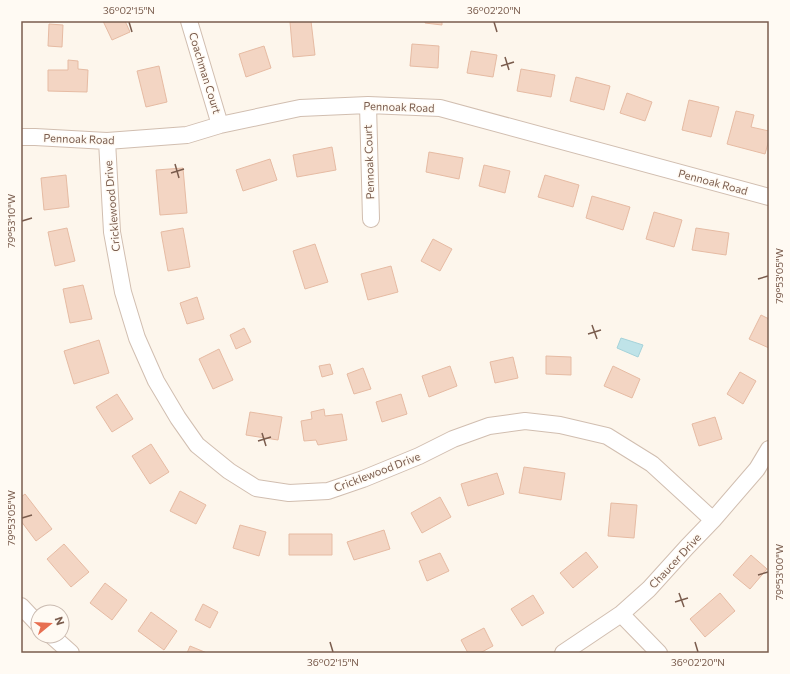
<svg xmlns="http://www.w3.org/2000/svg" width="790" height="674" viewBox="0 0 790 674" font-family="Commissioner,sans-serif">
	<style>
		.water { fill: #bfe3e8; stroke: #a5d3da }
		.building { fill: #f3d5c3; stroke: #e6bba3 }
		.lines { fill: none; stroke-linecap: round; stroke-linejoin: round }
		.minor-casing { stroke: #d1beb0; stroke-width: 18 }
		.minor { stroke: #fff; stroke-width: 16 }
		.ticks { fill: none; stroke: #7a5c4d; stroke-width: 1.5 }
		.labels { text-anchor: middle; stroke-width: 3; stroke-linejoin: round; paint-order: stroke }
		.street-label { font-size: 11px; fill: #7a5c4d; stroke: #fffaf3 }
		.neatline { fill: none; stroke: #7a5c4d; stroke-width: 1.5 }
		.ticks-label { font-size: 10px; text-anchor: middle; fill: #7a5c4d }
	</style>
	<rect width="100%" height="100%" fill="#fdf6ec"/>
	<path class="water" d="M621,338L643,345L638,357L617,348Z"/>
	<path class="building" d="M103,21H125L130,32L112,40Z
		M311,21L315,55L293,57L290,22Z
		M425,21H442V25L425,23Z
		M49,24L63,25L62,47L48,46Z
		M412,44L439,46L438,68L410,66Z
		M264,46L271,68L246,77L239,54Z
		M471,51L497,55L493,77L467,73Z
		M68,60L78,61V69L88,70L87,92L48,91V70H68Z
		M159,66L167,102L146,107L137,71Z
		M521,69L555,75L551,97L517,91Z
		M576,77L610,86L604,110L570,101Z
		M627,93L652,102L645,121L620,113Z
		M689,100L719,107L711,137L682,130Z
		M736,111L754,115L751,127L769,131V140L765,154L727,144Z
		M332,147L336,170L297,177L293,155Z
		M429,152L463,158L459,179L426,172Z
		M270,159L277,180L243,191L236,170Z
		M484,165L510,171L505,193L479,186Z
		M183,168L187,213L160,215L156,170Z
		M66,175L69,207L44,210L41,178Z
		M545,175L579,185L573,207L538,197Z
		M592,196L630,207L623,230L586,218Z
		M654,212L682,220L674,247L646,239Z
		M67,228L75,261L55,266L48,232Z
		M183,228L190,267L168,271L161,232Z
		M696,228L729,233L726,255L692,250Z
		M433,239L452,249L440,271L421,261Z
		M315,244L328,282L305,289L293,251Z
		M391,266L398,292L368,300L361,274Z
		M83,285L92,319L70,323L63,289Z
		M197,297L204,319L187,324L180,303Z
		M761,315L769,319V348L749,339Z
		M244,328L251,342L236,349L230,335Z
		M99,340L109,373L74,384L64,351Z
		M219,349L233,380L213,389L199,359Z
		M546,356L571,357V375L546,374Z
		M513,357L518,378L495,383L490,362Z
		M330,364L333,374L322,377L319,366Z
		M450,366L457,386L429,397L422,376Z
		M613,366L640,379L632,398L604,386Z
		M363,368L371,389L354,394L347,374Z
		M740,372L756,381L743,404L727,394Z
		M117,394L133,419L112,432L96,407Z
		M401,394L407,414L382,422L376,402Z
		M324,409L325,416L342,414L347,440L318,445L316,440L304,441L301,421L312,419L311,412Z
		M250,412L282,417L278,440L246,435Z
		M715,417L722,439L699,446L692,424Z
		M151,444L169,472L150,484L132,456Z
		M524,467L565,473L561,500L519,493Z
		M497,473L504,494L468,506L461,484Z
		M180,491L206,505L196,524L170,511Z
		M25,494L52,529L36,541L21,521V497Z
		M440,497L451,517L422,533L411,513Z
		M611,503L637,505L634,538L608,536Z
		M240,525L266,532L259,556L233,548Z
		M384,530L390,549L354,560L347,542Z
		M289,534H332V555H289Z
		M64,544L89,572L71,587L47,559Z
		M586,552L598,567L573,588L560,573Z
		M440,553L449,571L427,581L419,561Z
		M751,555L767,569L750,589L733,575Z
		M105,583L127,600L112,620L90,603Z
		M720,593L735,611L705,637L690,619Z
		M533,595L544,613L522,626L511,609Z
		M203,604L218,612L210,628L195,620Z
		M151,612L177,631L164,650L138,631Z
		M484,628L493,646L480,653H468L461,640Z
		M190,646L207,653H187Z"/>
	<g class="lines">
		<g class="minor-casing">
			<path id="minor" d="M189,21L220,125
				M368,105L371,219
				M21,137H35L107,141L187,135L220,125L300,108L368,105L440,108L769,197
				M107,141L112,232L123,292L137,338L156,381L178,418L197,445L229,471L256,488L289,493L328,491L363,479L419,456L453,439L489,426L525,421L560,425L607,436L652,464L713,520
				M21,606L38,624
				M621,614L659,653
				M52,636L71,653
				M563,653L621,614L649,589L687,547L713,520L757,469L769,449"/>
		</g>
		<use href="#minor" class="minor"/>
	</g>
	<path class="ticks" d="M129,22L132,32M494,22L497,32M505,57L509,70M501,66L514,62M175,164L179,178M171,173L184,169M22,221L32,218M758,279L768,276M592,325L597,339M588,334L601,330M262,433L266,446M258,441L271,437M22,518L32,515M758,575L768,572M679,593L684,607M675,602L688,598M330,642L333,652M695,642L698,652"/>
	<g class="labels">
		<g class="street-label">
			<text transform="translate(205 73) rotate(73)" y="4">Coachman Court</text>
			<text transform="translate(399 107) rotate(2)" y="4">Pennoak Road</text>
			<text transform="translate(79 139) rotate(2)" y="4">Pennoak Road</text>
			<text transform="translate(369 162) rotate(-92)" y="4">Pennoak Court</text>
			<text transform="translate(713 182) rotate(15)" y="4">Pennoak Road</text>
			<text transform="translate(112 206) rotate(-95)" y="4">Cricklewood Drive</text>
			<text transform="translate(377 472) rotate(-21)" y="4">Cricklewood Drive</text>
			<text transform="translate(675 561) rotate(-47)" y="4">Chaucer Drive</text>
		</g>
	</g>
	<rect width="790" height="674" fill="none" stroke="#fffaf3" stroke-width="44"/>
	<g transform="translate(50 624) rotate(72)"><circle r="19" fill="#fffaf3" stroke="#cabbb1"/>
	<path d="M0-3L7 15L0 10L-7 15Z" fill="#e76f51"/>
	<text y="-6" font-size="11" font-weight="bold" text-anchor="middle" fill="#7a5c4d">N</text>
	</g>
	<rect x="22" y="22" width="746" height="630" class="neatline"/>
	<g class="ticks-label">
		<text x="129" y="14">36°02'15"N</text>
		<text x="494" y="14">36°02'20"N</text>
		<text transform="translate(11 221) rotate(-90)" y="4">79°53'10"W</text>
		<text transform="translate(779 276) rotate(-90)" y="4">79°53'05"W</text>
		<text transform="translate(11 518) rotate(-90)" y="4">79°53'05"W</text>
		<text transform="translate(779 572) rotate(-90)" y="4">79°53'00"W</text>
		<text x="333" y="666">36°02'15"N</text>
		<text x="698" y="666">36°02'20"N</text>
	</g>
</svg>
